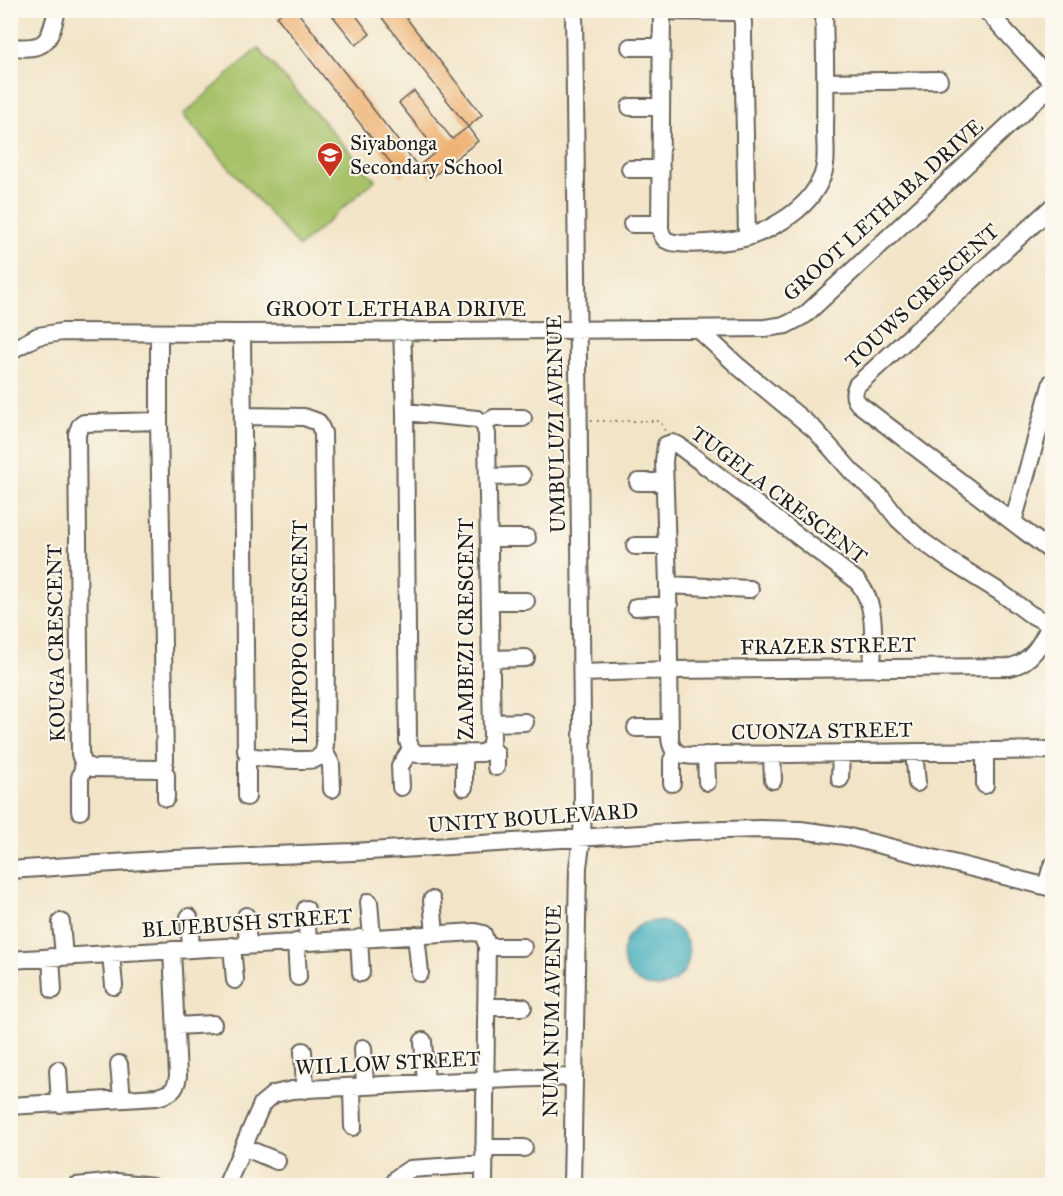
<svg xmlns="http://www.w3.org/2000/svg" width="1063" height="1196" viewBox="0 0 1063 1196" font-family="'IM FELL Great Primer',serif">
	<style>
		.green { fill: #a7c269; stroke: #626f42; stroke-width: 1.5 }
		.water { fill: #3fadbc; stroke: #2e646c; stroke-width: 1.5 }
		.building { fill: #eeb275 }
		.lines { fill: none; stroke-linecap: round; stroke-linejoin: round }
		.minor-casing { stroke: #676258; stroke-width: 20 }
		.path { stroke: #676258; stroke-width: 2; stroke-dasharray: 1.5 4.5; stroke-linecap: butt }
		.minor { stroke: #fff; stroke-width: 16 }
		.labels { text-anchor: middle; stroke-width: 4.5; stroke-linejoin: round; paint-order: stroke }
		.poi-label { font-size: 21px; fill: #1c1c1c; stroke: #fbf7ec; text-anchor: start }
		.street-label { font-size: 21px; fill: #1c1c1c; stroke: #fbf7ec }
	</style>
	<rect width="100%" height="100%" fill="#fbf7ec"/>
	<filter id="ink" filterUnits="userSpaceOnUse"><feTurbulence type="fractalNoise" baseFrequency=".0167" numOctaves="2"/><feDisplacementMap in="SourceGraphic" scale="12" xChannelSelector="R" yChannelSelector="G"/><feConvolveMatrix kernelMatrix="1 2 1 2 8 2 1 2 1" color-interpolation-filters="sRGB"/></filter>
	<filter id="wash" filterUnits="userSpaceOnUse"><feTurbulence type="fractalNoise" baseFrequency=".008" numOctaves="4" result="noise"/><feDisplacementMap in="SourceGraphic" scale="24" xChannelSelector="R" yChannelSelector="G"/><feGaussianBlur stdDeviation="1.35" result="paint"/><feColorMatrix in="noise" values="0 0 0 0 0 0 0 0 0 0 0 0 0 0 0 0 0 1.4 0 .05"/><feComposite in="paint" operator="in"/></filter>
	<g filter="url(#wash)">
		<rect width="100%" height="100%" fill="#f2e4c7"/>
		<path class="green" d="M258,48L375,180L299,247L183,115Z"/>
		<path class="water" d="M623 954a33 33 0 1 1 66 0a33 33 0 1 1-66 0Z"/>
		<g id="blocks">
			<path class="building" d="M284,10H296L416,164L401,176L277,17Z
				M328,10H352L370,34L356,45Z
				M376,10H400L482,115L468,127Z
				M414,91L452,139L468,127L478,141L431,178L421,164L437,151L399,103Z"/>
		</g>
	</g>
	<g filter="url(#ink)">
		<use href="#blocks" fill-opacity="0" stroke="#676258" stroke-width="1.5"/>
		<g class="lines">
			<g class="minor-casing">
				<path id="minor" d="M662,10L660,228C661,233 662,237 666,240C679,248 733,241 748,237C756,234 766,231 773,226C792,216 812,200 821,179C828,165 825,145 825,129C826,90 825,50 824,10
					M986,10L1052,82
					M662,11L736,12C745,15 743,26 743,34L747,237
					M10,47C46,50 49,44 57,10
					M630,47H661
					M826,82L939,80
					M630,107H661
					M630,169H661
					M1052,207L857,385C853,393 853,398 859,404L1052,552
					M632,224H660
					M698,329L739,367L815,430L852,472L881,497L898,519L921,540L950,561L1000,592L1030,614L1051,625
					M402,330L405,412L408,741L411,749L417,754L482,753L490,748L492,737L487,434L484,424L477,419L405,412
					M242,333L246,751L248,755L255,757C268,758 305,762 315,759C323,756 325,750 325,743L326,656L323,433L318,422L304,417L243,416
					M10,351L38,336L62,332L242,333L765,328L786,325L805,315L1052,85
					M159,421L84,423L80,426L77,434L80,754L84,765L92,768L158,769L164,766L165,760L159,421V333
					M484,424L494,418H523
					M488,477L522,476
					M638,482H665
					M1013,522L1052,382
					M489,538H527
					M635,546H667
					M668,585L750,589
					M490,601H526
					M636,607L669,605
					M491,659L526,658
					M872,668C873,638 878,603 856,580L678,445L672,443L666,445L664,461L668,585L670,736C670,740 671,746 674,750C681,759 706,755 716,755L1052,750
					M582,673L670,670L1010,667C1033,662 1042,641 1052,622
					M492,723L525,722
					M636,728H670
					M490,748L496,753V767
					M324,751L331,764L332,789
					M914,752L917,783
					M464,754V787
					M772,754L773,780
					M706,755L707,782
					M161,768L166,775V798
					M840,779L841,753
					M672,783V760L677,752
					M985,785V751
					M401,787L400,766L411,749
					M247,797V762L250,757
					M80,811V778L84,765
					M10,870L173,859L353,852L689,831L761,829L800,830L845,836L1052,888
					M1046,886L1052,866
					M432,900L435,934
					M369,902L372,938
					M306,909L308,942
					M246,916L248,945
					M189,917L191,949
					M61,922L64,957
					M416,935L420,973
					M359,938L361,973
					M296,942L298,977
					M232,946L235,980
					M487,947H523
					M111,954L114,986
					M51,957L53,990
					M10,960L475,932L483,934L487,945L484,1186
					M486,1007H523
					M176,1026L213,1024
					M423,1041L426,1083
					M363,1048L365,1086
					M303,1051L305,1090
					M119,1064L122,1099
					M58,1070L60,1104
					M352,1087L353,1127
					M10,1106L157,1097C171,1093 176,1091 178,1076L172,950
					M243,1147L277,1161
					M484,1148H524
					M76,1186L117,1182L153,1186
					M226,1186L262,1104L274,1094L292,1090C386,1085 479,1079 573,1077
					M392,1186L398,1177L410,1169L484,1164
					M572,1186L578,867L582,838L583,807L574,10"/>
			</g>
			<path class="path" d="M591,421H660L666,432"/>
			<use href="#minor" class="minor"/>
		</g>
	</g>
	<defs>
		<g id="school-pin" transform="scale(1.35)"><path d="M0 17L-7.5 6A9.5 9.5 0 1 1 7.5 6Z" fill="#c8321e" stroke="#fbf7ec"/><path d="M0-5L7-2L0 1L-7-2ZM-4 1L0 2.5L4 1V4Q0 6-4 4Z" fill="#fff"/></g>
	</defs>
	<g fill-rule="evenodd">
		<use href="#school-pin" x="330" y="155"/>
	</g>
	<g class="labels">
		<g class="poi-label">
			<text x="350" y="150">Siyabonga<tspan x="350" dy="24">Secondary School</tspan></text>
		</g>
		<g class="street-label">
			<text transform="translate(883 210) rotate(-42)" y="7">GROOT LETHABA DRIVE</text>
			<text transform="translate(922 296) rotate(-43)" y="7">TOUWS CRESCENT</text>
			<text x="396" y="316">GROOT LETHABA DRIVE</text>
			<text transform="translate(556 424) rotate(-91)" y="7">UMBULUZI AVENUE</text>
			<text transform="translate(779 495) rotate(37)" y="7">TUGELA CRESCENT</text>
			<text transform="translate(466 629) rotate(-90)" y="7">ZAMBEZI CRESCENT</text>
			<text transform="translate(300 632) rotate(-90)" y="7">LIMPOPO CRESCENT</text>
			<text transform="translate(56 643) rotate(-91)" y="7">KOUGA CRESCENT</text>
			<text transform="translate(828 646) rotate(-1)" y="7">FRAZER STREET</text>
			<text transform="translate(822 731) rotate(-1)" y="7">CUONZA STREET</text>
			<text transform="translate(533 818) rotate(-4)" y="7">UNITY BOULEVARD</text>
			<text transform="translate(247 923) rotate(-4)" y="7">BLUEBUSH STREET</text>
			<text transform="translate(552 1011) rotate(-89)" y="7">NUM NUM AVENUE</text>
			<text transform="translate(388 1063) rotate(-3)" y="7">WILLOW STREET</text>
		</g>
	</g>
	<rect width="1063" height="1196" fill="none" stroke="#fbf7ec" stroke-width="36"/>
</svg>
